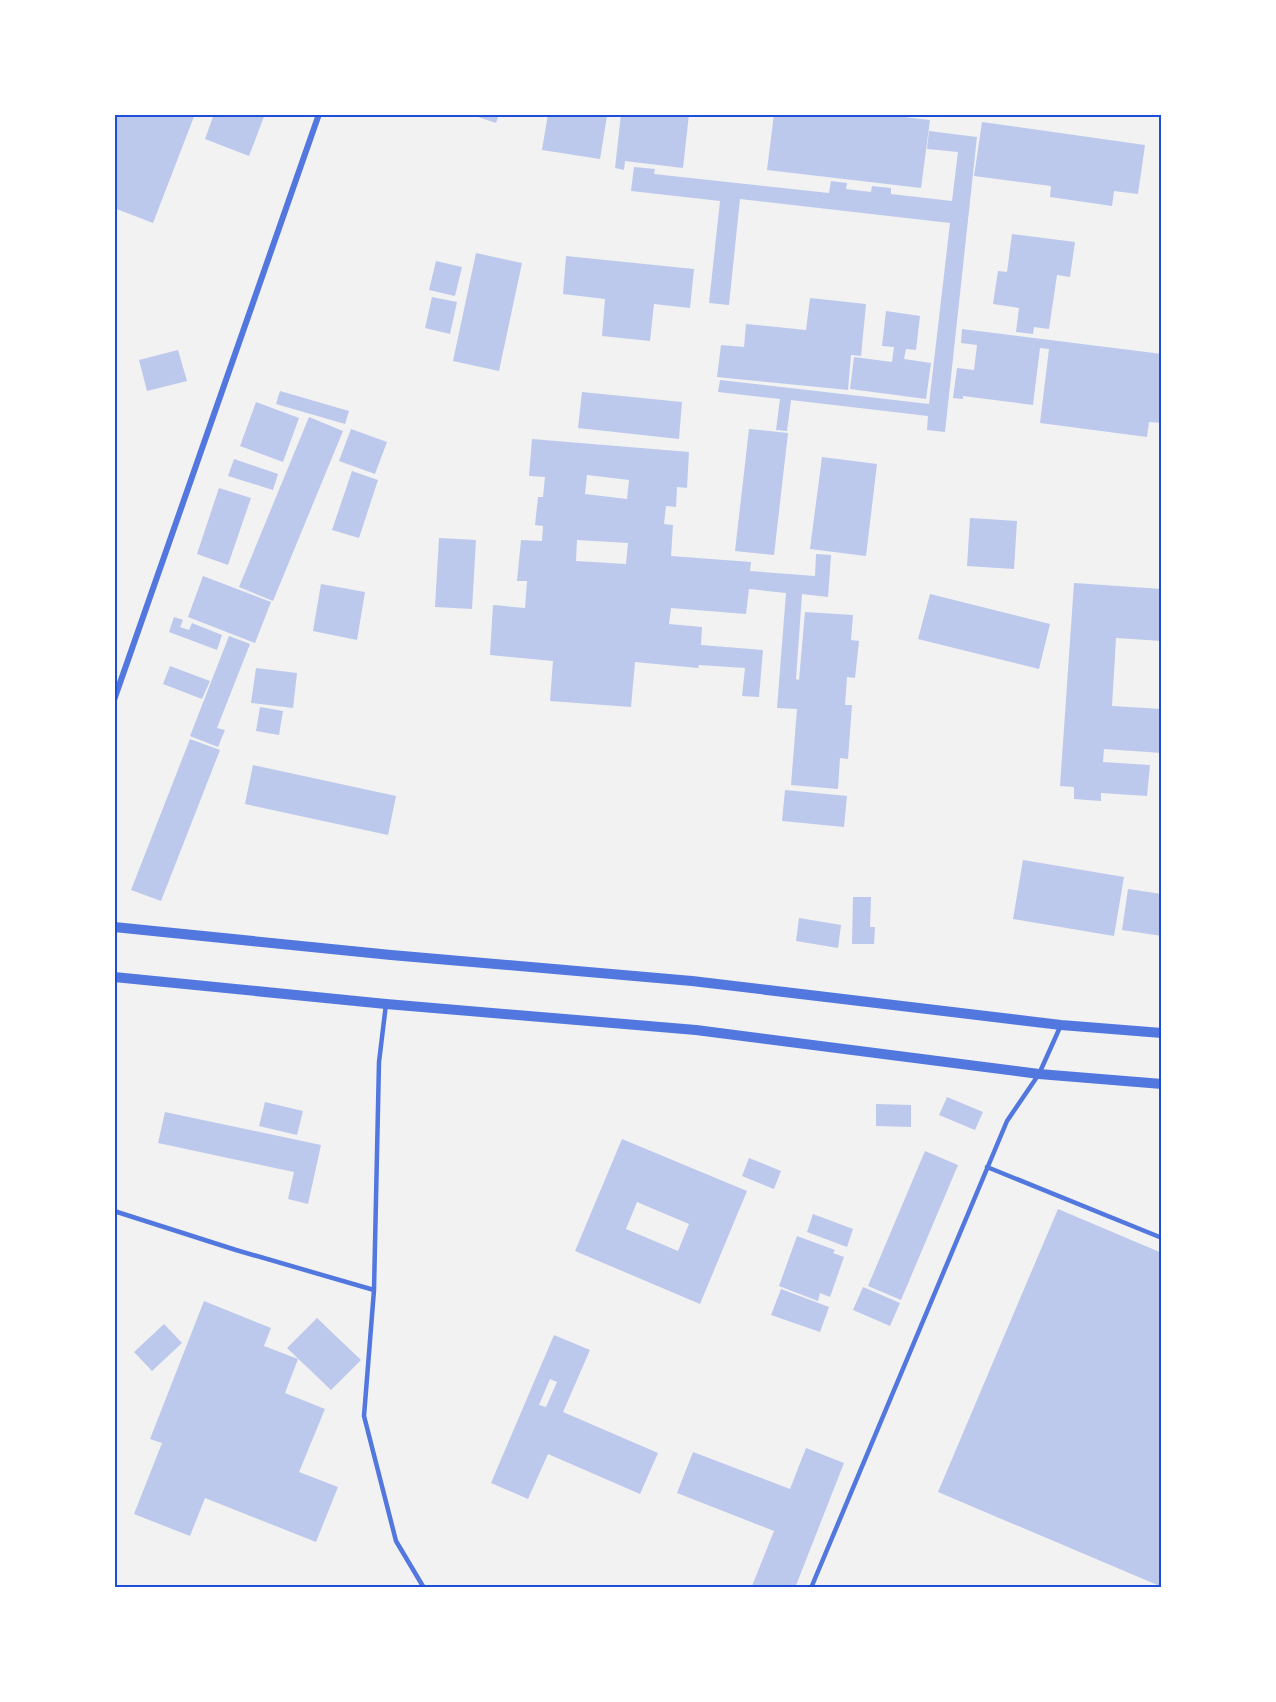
<svg xmlns="http://www.w3.org/2000/svg" width="1276" height="1702" viewBox="0 0 1276 1702" font-family="'Varela Round',sans-serif">
	<style>
		.building { fill: #bdc9ec; fill-rule: evenodd }
		.lines { fill: none; stroke-linecap: round; stroke-linejoin: round }
		.service { stroke: #5277de; stroke-width: 4.5 }
		.minor { stroke: #5277de; stroke-width: 6 }
		.tertiary { stroke: #5277de; stroke-width: 10 }
		.neatline { fill: none; stroke: #1d4ed8; stroke-width: 2 }
	</style>
	<rect width="100%" height="100%" fill="#f2f2f2"/>
	<path class="building" d="M114,114H195L153,223L114,208Z
		M214,114H265L249,156L205,139Z
		M479,114H499L496,123L478,117Z
		M548,114L607,116L600,159L542,150Z
		M621,114H689L683,168L625,161L624,170L615,168Z
		M774,114H878L930,120L921,188L767,170Z
		M982,122L1145,145L1138,194L1114,191L1112,206L1050,197L1051,186L974,176Z
		M929,131L977,137L945,432L927,430L928,416L791,400L787,431L776,430L780,399L718,392L720,380L929,404L950,223L740,199L729,305L709,303L720,201L631,191L634,167L655,169L654,174L829,193L831,181L847,183L846,189L871,192L872,186L891,188V194L952,201L958,152L927,149Z
		M1012,234L1075,242L1070,277L1057,275L1049,329L1034,327L1033,334L1016,332L1019,308L993,304L998,271L1007,272Z
		M476,253L522,263L499,371L453,361Z
		M566,256L694,269L690,308L654,304L650,341L602,336L605,299L563,294Z
		M436,261L462,267L455,296L429,290Z
		M432,297L457,302L450,334L425,328Z
		M810,298L866,304L861,356L851,355L848,390L717,377L721,345L744,347L746,324L806,330Z
		M886,311L920,316L916,350L906,349L904,359L931,363L926,399L850,389L854,357L892,362L894,347L882,346Z
		M962,329L1162,354V423L1149,422L1147,437L1040,423L1049,349L1040,348L1033,405L963,396V399L953,398L957,368L974,370L977,345L961,343Z
		M178,350L187,381L147,391L139,360Z
		M280,391L349,411L345,424L276,404Z
		M582,392L682,402L679,439L578,428Z
		M256,402L299,418L283,462L240,446Z
		M309,417L343,431L273,601L239,587Z
		M351,429L387,442L375,474L339,461Z
		M749,429L788,433L774,555L735,551Z
		M532,439L689,452L687,488L677,487L676,507L666,506L664,524L673,525L671,556L751,562L750,571L815,576L816,554L831,555L828,597L802,594L796,679L799,680L805,612L853,615L851,640L859,641L855,678L847,677L845,705H852L848,759L840,758L838,789L791,785L797,709L777,708L786,593L749,589L746,614L671,608L669,624L702,627L701,645L763,650L759,697L742,696L745,668L699,665L698,668L635,662L631,707L550,701L553,661L490,655L493,605L525,608L527,581H517L521,540L542,541L543,526L535,525L538,497H543L545,477L529,476ZM587,475L629,480L627,499L585,494ZM577,540L628,543L626,564L576,561Z
		M822,457L877,464L866,556L810,549Z
		M234,459L278,474L273,490L228,476Z
		M352,471L378,480L359,538L332,530Z
		M219,488L251,498L228,565L197,554Z
		M970,518L1017,521L1014,569L967,566Z
		M439,538L476,540L472,609L435,607Z
		M203,576L271,602L255,643L188,617Z
		M1074,583L1162,589V641L1116,638L1112,706L1162,709V753L1104,749L1103,762L1150,765L1147,796L1101,793V801L1074,799V787L1060,786Z
		M321,584L365,592L357,640L313,631Z
		M930,594L1050,624L1039,669L918,639Z
		M174,617L183,620L180,627L189,630L192,623L222,635L217,650L169,632Z
		M229,636L250,644L217,728L225,730L218,747L190,736Z
		M170,666L210,681L202,699L163,684Z
		M256,668L297,673L293,708L251,703Z
		M260,707L283,711L279,735L256,731Z
		M190,739L220,750L161,901L131,890Z
		M253,765L396,796L388,835L245,804Z
		M785,790L847,796L844,827L782,821Z
		M1023,860L1124,877L1114,936L1013,919Z
		M1128,889L1162,894V936L1122,930Z
		M853,897H871L870,927H875L874,944H852Z
		M799,918L841,925L838,948L796,941Z
		M947,1097L983,1112L975,1130L939,1115Z
		M265,1102L303,1111L297,1135L259,1126Z
		M876,1104L911,1105V1127L876,1126Z
		M165,1112L321,1145L308,1204L288,1199L294,1172L158,1143Z
		M622,1139L747,1191L700,1304L575,1251ZM637,1202L689,1224L678,1251L626,1229Z
		M925,1151L958,1165L901,1300L868,1286Z
		M749,1158L781,1171L774,1189L742,1176Z
		M1058,1209L1162,1253V1587L938,1492Z
		M813,1214L853,1229L847,1247L807,1232Z
		M797,1236L835,1250L833,1253L844,1257L830,1297L820,1293L818,1301L779,1286Z
		M863,1287L900,1303L890,1326L853,1310Z
		M781,1289L829,1307L820,1332L771,1315Z
		M204,1301L271,1328L264,1346L298,1359L285,1393L325,1409L299,1472L338,1487L316,1542L205,1498L190,1536L134,1514L162,1443L150,1439Z
		M317,1318L361,1360L331,1390L287,1348Z
		M164,1324L182,1343L152,1371L134,1352Z
		M554,1335L590,1350L563,1412L658,1453L640,1494L548,1454L528,1499L491,1483ZM550,1379L557,1382L546,1407L539,1405Z
		M806,1448L844,1463L795,1588H758L752,1586L774,1531L677,1493L693,1452L790,1489Z"/>
	<g class="lines">
		<path class="service" d="M386,1004L379,1062L374,1290L364,1416L396,1541L424,1588
			M987,1167L1162,1238
			M114,1211L236,1250L374,1290
			M811,1588L1007,1121L1039,1074L1061,1025"/>
		<path class="minor" d="M114,700L319,114"/>
		<path class="tertiary" d="M114,927L391,955L692,981L1061,1025L1162,1033
			M114,977L386,1004L696,1030L1039,1074L1162,1084"/>
	</g>
	<rect width="1276" height="1702" fill="none" stroke="#ffffff" stroke-width="231"/>
	<rect x="116" y="116" width="1044" height="1470" class="neatline"/>
</svg>
